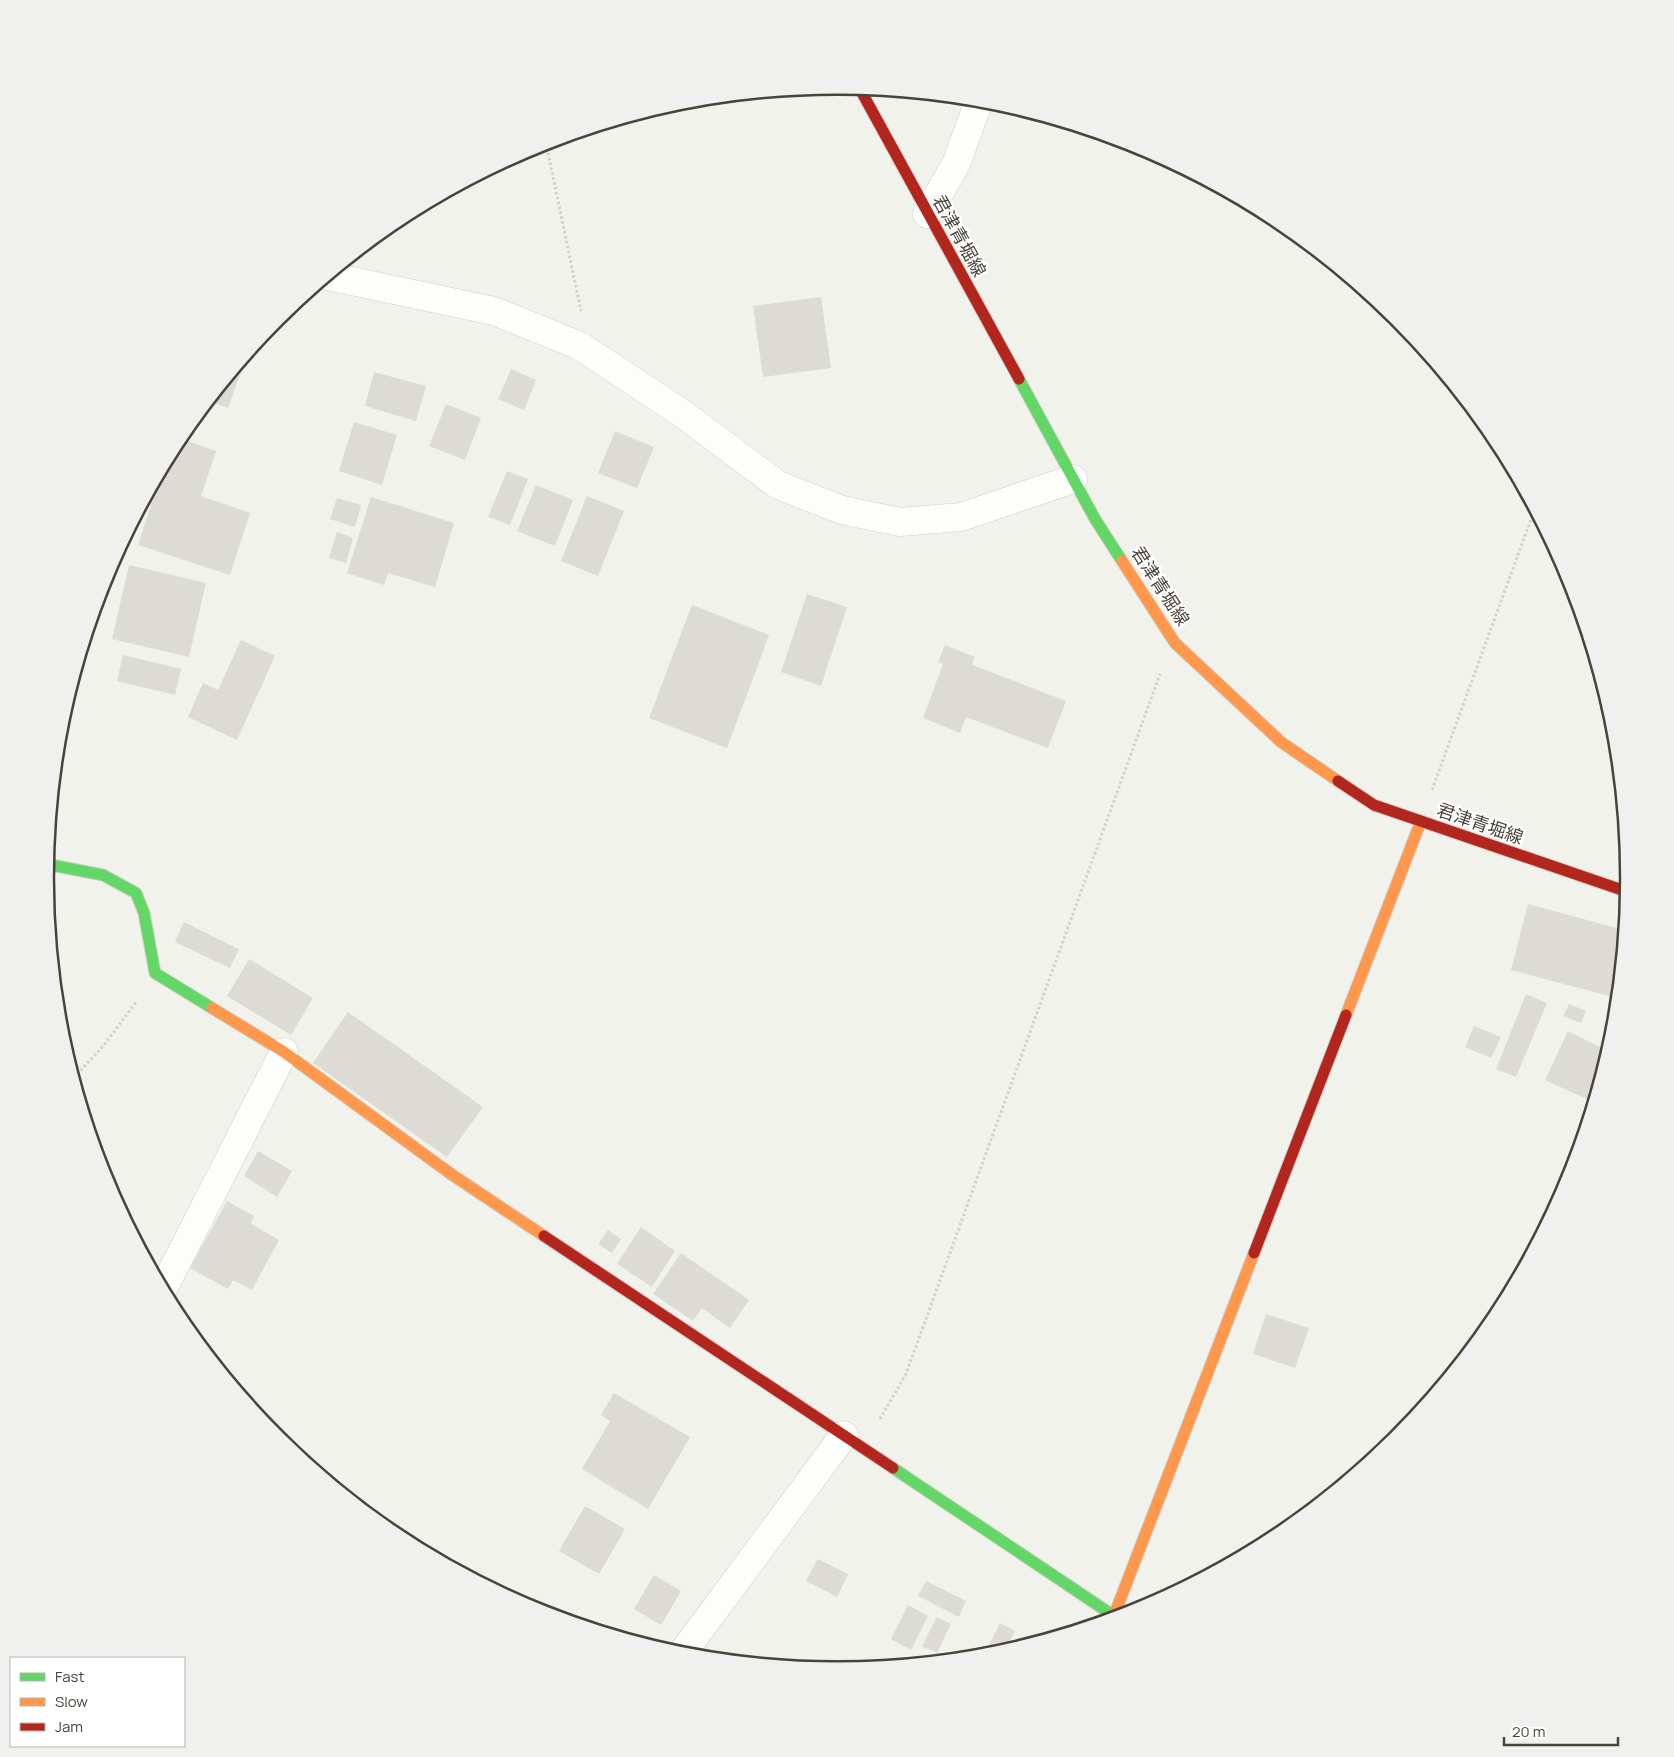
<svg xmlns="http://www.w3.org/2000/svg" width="1674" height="1757" viewBox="0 0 1674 1757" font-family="Manrope,'Noto Sans JP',sans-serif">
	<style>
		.building { fill: #dcdbd5 }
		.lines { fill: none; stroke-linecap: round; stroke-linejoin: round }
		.street-casing { stroke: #d0cfca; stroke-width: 29 }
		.fast-casing { stroke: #d1cfc4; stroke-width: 13 }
		.slow-casing { stroke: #d1cfc4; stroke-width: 13 }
		.jam-casing { stroke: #d1cfc4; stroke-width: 13 }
		.path { stroke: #d2d2cb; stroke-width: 3; stroke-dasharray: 2.5 2.5; stroke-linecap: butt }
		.street { stroke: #fdfdfc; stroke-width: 28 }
		.fast { stroke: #63d668; stroke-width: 11 }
		.slow { stroke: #ff974d; stroke-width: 11 }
		.jam { stroke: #b3261e; stroke-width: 11 }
		.labels { text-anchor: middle; stroke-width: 4.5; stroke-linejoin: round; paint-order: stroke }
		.street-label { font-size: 18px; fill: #494438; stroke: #fff }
		.rim { fill: none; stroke: #494438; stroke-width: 2.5 }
	</style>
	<rect width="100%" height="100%" fill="#f2f2ed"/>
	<path class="building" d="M821,297L831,368L763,377L753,306Z
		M248,353L228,408L209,401Z
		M511,369L536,380L524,410L498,399Z
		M374,372L426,386L416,421L365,406Z
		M446,404L481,418L465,460L429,446Z
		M354,422L397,435L382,485L339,471Z
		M615,431L654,447L637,488L598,473Z
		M179,438L216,451L201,496L250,513L230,575L138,545L163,468Z
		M507,471L528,479L510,525L488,517Z
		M536,485L573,500L555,546L517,531Z
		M587,496L624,511L598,576L561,561Z
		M371,497L454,523L435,587L388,573L384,585L347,573Z
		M337,498L361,505L355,527L330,519Z
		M337,532L353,538L346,563L329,558Z
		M129,565L206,583L189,657L112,639Z
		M807,594L847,607L821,686L781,672Z
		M692,605L769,635L727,748L649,718Z
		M241,640L275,656L237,740L188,717L203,683L218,690Z
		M945,645L975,657L972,665L1066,701L1048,748L966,717L960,733L923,718L943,664L938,662Z
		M123,655L181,669L175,695L117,681Z
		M1528,904L1624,930L1617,998L1511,970Z
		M184,922L239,949L230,968L175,942Z
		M249,959L313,998L291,1035L227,996Z
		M1526,994L1547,1003L1516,1077L1496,1069Z
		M1569,1004L1586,1011L1581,1023L1563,1016Z
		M348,1012L483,1107L447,1157L313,1063Z
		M1474,1026L1501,1037L1491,1058L1465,1047Z
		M1568,1031L1608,1051L1593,1102L1545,1080Z
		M258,1151L292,1171L277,1197L244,1176Z
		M227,1201L254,1216L251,1224L279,1240L252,1290L233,1280L228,1289L190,1268Z
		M641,1227L675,1251L652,1287L617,1264Z
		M608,1230L621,1239L612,1253L598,1244Z
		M681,1253L749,1300L730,1328L702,1308L693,1321L653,1294Z
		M1266,1314L1309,1328L1295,1368L1253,1354Z
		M614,1393L690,1437L648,1509L582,1469L610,1421L601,1415Z
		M585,1506L625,1529L599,1574L559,1551Z
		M818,1559L848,1574L837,1597L806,1581Z
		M654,1575L681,1591L661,1625L634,1609Z
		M926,1581L966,1601L959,1617L918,1596Z
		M908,1605L928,1616L911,1650L891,1639Z
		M937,1617L951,1624L937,1653L922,1646Z
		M1000,1623L1015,1631L1005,1651L986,1656L984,1655Z"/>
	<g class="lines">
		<g class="street-casing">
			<path id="street" d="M927,214L956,164L979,101
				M328,276L494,311L580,346L683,414L778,485L842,510L900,522L961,517L1073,479
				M163,1289L284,1052
				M681,1655L844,1435"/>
		</g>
		<g class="fast-casing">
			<path id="fast" d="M1019,379L1095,519L1122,561
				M46,864L103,875L136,893L144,913L155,973L212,1008
				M893,1468L1114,1616"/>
		</g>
		<g class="slow-casing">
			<path id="slow" d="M1122,561L1175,643L1281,742L1338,781
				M212,1008L284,1052L451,1174L544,1236
				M1346,1015L1421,821
				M1113,1618L1254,1253"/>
		</g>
		<g class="jam-casing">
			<path id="jam" d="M860,89L1019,379
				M1338,781L1374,805L1628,892
				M544,1236L893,1468
				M1254,1253L1346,1015"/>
		</g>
		<path class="path" d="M546,143L581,311
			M1432,790L1534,511
			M74,1078L104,1045L137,1001
			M880,1419L906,1374L1160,674"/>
		<use href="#street" class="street"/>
		<use href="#fast" class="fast"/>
		<use href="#slow" class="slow"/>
		<use href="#jam" class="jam"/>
	</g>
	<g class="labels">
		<g class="street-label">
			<text transform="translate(959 236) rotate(61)" y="6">君津青堀線</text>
			<text transform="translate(1160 586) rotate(57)" y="6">君津青堀線</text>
			<text transform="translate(1480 824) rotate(19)" y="6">君津青堀線</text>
		</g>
	</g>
	<path d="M0 0H1674V1757H0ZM54 878a783 783 0 1 1 1566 0a783 783 0 1 1-1566 0Z" fill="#f0f0ef" fill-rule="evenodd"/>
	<path class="rim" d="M54 878a783 783 0 1 1 1566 0a783 783 0 1 1-1566 0Z"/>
	<rect x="10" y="1657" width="175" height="90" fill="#ffffff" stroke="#b6b4af"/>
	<rect x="20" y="1673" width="25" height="8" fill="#63d668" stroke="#b6b4af"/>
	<text x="55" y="1682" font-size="15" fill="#494438">Fast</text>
	<rect x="20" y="1698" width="25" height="8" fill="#ff974d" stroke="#b6b4af"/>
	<text x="55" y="1707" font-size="15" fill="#494438">Slow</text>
	<rect x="20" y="1723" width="25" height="8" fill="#b3261e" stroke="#b6b4af"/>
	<text x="55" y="1732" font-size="15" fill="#494438">Jam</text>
	<path d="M1504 1737v8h114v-8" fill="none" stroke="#494438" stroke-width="2.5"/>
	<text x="1512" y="1737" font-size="15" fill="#494438" stroke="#ffffff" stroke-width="4" paint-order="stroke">20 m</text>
</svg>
